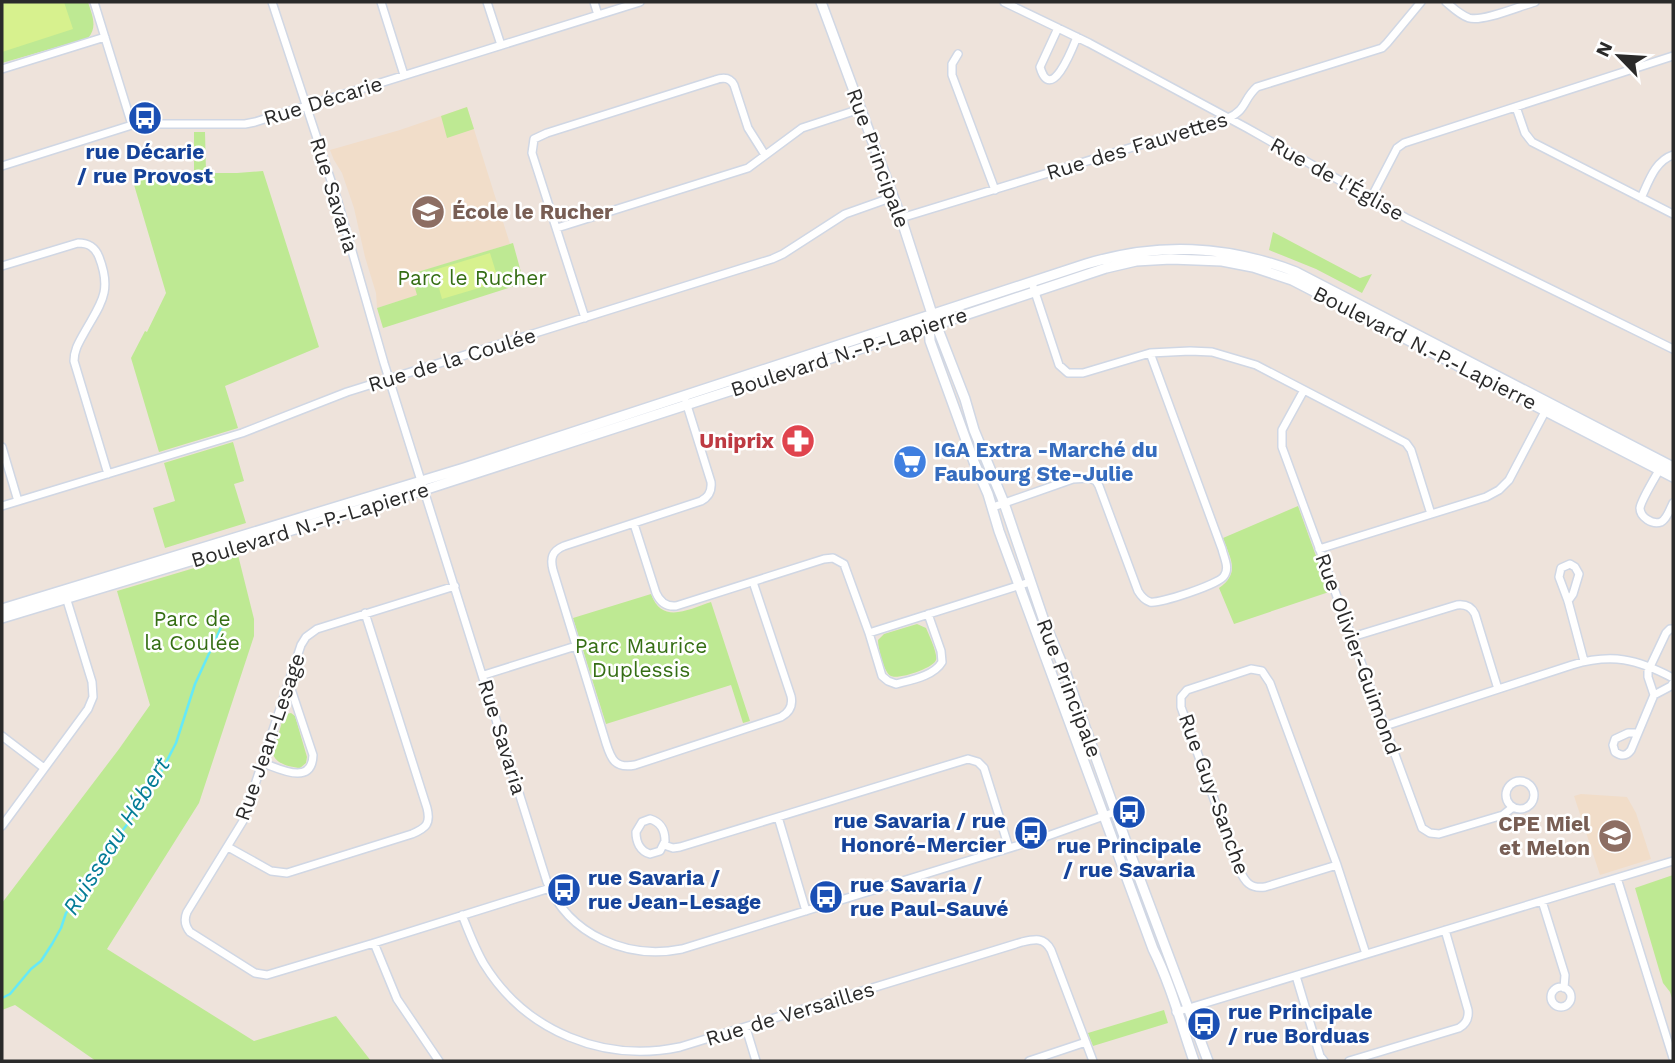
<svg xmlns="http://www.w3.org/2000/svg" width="1675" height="1063" viewBox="0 0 1675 1063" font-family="'Work Sans',sans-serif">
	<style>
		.education { fill: #f1ddc9 }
		.green { fill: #bee993 }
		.pitch { fill: #d7f18e }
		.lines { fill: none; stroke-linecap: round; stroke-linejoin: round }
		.stream { stroke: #65e9f8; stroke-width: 2.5 }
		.minor-casing { stroke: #d0d7e4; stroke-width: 10 }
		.tertiary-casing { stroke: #d0d7e4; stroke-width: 12 }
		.minor { stroke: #fff; stroke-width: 7 }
		.tertiary { stroke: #fff; stroke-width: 9 }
		.labels { text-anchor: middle; stroke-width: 5; stroke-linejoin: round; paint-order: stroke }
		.street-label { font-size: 21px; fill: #2a2a2a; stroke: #fff }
		.transit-label { font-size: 21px; font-weight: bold; fill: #164399; stroke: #fff; text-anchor: start }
		.education-label { font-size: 21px; font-weight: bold; fill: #785e54; stroke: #fff; text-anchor: start }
		.park-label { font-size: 21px; fill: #356e14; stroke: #fff }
		.health-label { font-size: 21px; font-weight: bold; fill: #be3a42; stroke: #fff; text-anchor: end }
		.shop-label { font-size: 21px; font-weight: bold; fill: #366cbe; stroke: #fff; text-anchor: start }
		.water-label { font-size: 23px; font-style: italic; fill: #047d97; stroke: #fff }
	</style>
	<rect width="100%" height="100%" fill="#eee3db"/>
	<path class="education" d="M467,107L510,244L412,274L418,295L377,308L376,293L365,257L354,208L342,173L334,160L330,150L400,130Z
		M1581,794L1627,797L1636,813L1651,859L1600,875L1574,796Z"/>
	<path class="green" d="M2,2H88C92,15 98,27 88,38L2,63Z
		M467,107L474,129L447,138L441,116Z
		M194,132H205L206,173H237L263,171L319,347L225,386L238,428L159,452L131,358L145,331L147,332L166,293L132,178L146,173L194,174Z
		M1273,232L1360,278L1372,274L1362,293L1316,269L1269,250Z
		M513,243L524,283L383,328L377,308L417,295L411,274Z
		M233,442L244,481L234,484L246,523L165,548L153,508L175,501L164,463Z
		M1298,506L1329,592L1234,624L1219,588C1241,573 1230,558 1223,538Z
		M238,555L254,619V636L199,803L107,949L254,1041L336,1016L371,1061H96L15,1005L2,1010V903L119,749L150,705L117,591Z
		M651,594C662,625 689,609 711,602L750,721L743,723L731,685L606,724L573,618Z
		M917,624L926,628C929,635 938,654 936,660C934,668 898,680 891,676C884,673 878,648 878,640L884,634Z
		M291,713L295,716L307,757L306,763L300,768C290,767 276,764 273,754L283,718L286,714Z
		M1673,875V1001L1670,992L1663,983L1635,888Z
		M1164,1010L1168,1023L1093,1046L1088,1033Z"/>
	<path class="pitch" d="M2,2H64L73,29L2,52Z
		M490,253L499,282L442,299L434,270Z"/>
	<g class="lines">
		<path class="stream" d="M2,998L10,994L31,969L41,961L52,944L61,928L66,913L97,876L103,866L106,853L140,807L160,774L176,743L195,684L224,621"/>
		<g class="minor-casing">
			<path id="minor" d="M94,2L132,125
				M272,2L338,202L384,363L547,882C569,935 627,960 682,949L1042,838L1115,812
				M381,2L404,75
				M487,2L501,45
				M594,2L598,15
				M1004,2L1089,43L1247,128L1408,219L1673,349
				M1446,2C1453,8 1460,15 1469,18C1483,22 1520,6 1535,2
				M1058,28L1040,67C1051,105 1073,47 1077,37
				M958,54L952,64V75L995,190
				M2,69L105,37
				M1516,107L1525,133L1532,142L1673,214
				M2,166L132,125L142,124H245L255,122L640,2
				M1371,198L1397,148L1404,143L1673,56
				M1641,198C1649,181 1655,161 1673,155
				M901,218L1228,118C1247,110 1243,99 1257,87L1382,48L1387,43L1421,2
				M557,228L748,168L802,128L860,109
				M2,266L78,243C89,243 95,247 99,257C113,293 100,304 83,335C78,344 74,351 74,361L108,474
				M1032,283L1059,365L1068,373H1083L1150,353L1190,351L1212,352L1256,365L1406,443L1411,450L1431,514
				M585,318L532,153L534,139L547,133L715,80C723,77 730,77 734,85L748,128L765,155
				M1304,390L1282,430V447L1422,828L1430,833L1439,834L1503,815L1513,807
				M686,402L711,482C712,491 709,497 701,501L564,546C552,551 550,558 553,570L606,743C611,759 615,769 635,765L781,717C790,712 793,705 791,696L753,582
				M2,447L18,501
				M1661,467C1656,476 1641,500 1640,508C1640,517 1652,525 1661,522C1667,519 1670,509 1673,503
				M2,506L242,433L347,392L772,259L783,254L845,214L893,197
				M993,507L1073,479L1090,478L1096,481L1099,486L1138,591C1141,596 1144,600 1150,602C1159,604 1220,584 1224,576C1230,568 1224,558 1222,549L1150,353
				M634,524L656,593C660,602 666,607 676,606L824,559L833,558L844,564L869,633L1030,582
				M1319,549L1486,497L1499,490L1509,480L1548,406
				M455,586L317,629L306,637L301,645L243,821L187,912C184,919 185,926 190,932L255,973L267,975L374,943L550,888
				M1568,601L1573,594L1579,574L1575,567L1570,564L1561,568L1559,577L1568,601L1584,661
				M869,633L882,676L888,681L896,684C911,680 934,676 942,662L941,651L928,614
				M1352,637L1457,605C1465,604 1471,606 1475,614L1498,689
				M484,675L576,646
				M1654,695L1671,686L1673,683
				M1385,726L1572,665C1612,653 1637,659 1673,678
				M1638,733H1628L1615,739L1613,745L1615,752C1621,756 1626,757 1631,750L1654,695L1648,677V671L1666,633L1670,629H1673
				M2,736L44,768
				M263,763C280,769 312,786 313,755L289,683
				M1506 795a14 14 0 1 1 28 0a14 14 0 1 1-28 0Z
				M778,817L806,911
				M650,819C661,822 665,831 665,841L660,851L650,854C640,851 636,842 636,832L642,822Z
				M2,826L88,709L93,697L92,682L65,594
				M664,845L673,848L680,847L968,759L978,762L984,768L1009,848
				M228,847L271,871L287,873L412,834C426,828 431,824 427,808L365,613
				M1337,865L1265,887C1250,889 1245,882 1239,869L1181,707V697L1187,690L1251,669L1262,671L1270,683L1337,865L1366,954
				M1617,878L1673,1058
				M1542,901L1565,975L1564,988
				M462,915C469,932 475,949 484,964C526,1032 604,1063 680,1047L1022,942C1035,939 1044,937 1051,950L1093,1061
				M374,943L397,999L439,1061
				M1296,976L1320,1056L1324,1061
				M1551 997a10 10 0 1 1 20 0a10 10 0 1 1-20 0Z
				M1176,1012L1673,861
				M746,1028L756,1061
				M1029,1061L1086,1042
				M1349,1061L1459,1028C1466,1024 1469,1018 1468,1010L1445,930"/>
		</g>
		<g class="tertiary-casing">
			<path id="tertiary" d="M821,2L901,218L932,314L965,399L974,430L1004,503L1044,621L1065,671L1130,853L1208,1061
				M929,323L930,341L974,462L988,494L999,531L1153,949C1171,985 1181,1024 1194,1061
				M2,609L464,468L1086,264C1158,242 1226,245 1296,272L1673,467
				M2,618L424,490L862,348L919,327L947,321L1106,268L1136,261L1171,259L1222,261L1253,267L1292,280L1673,477"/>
		</g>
		<use href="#minor" class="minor"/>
		<use href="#tertiary" class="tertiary"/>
	</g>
	<defs>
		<g id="bus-disc" transform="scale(1.75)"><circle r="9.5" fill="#1a4fb4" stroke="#fff"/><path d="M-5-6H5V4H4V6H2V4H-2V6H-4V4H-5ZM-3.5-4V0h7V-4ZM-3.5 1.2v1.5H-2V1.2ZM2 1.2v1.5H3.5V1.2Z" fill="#fff"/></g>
		<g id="school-disc" transform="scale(1.75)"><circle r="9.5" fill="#8d6e63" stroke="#fff"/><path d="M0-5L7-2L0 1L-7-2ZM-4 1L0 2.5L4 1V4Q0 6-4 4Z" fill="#fff"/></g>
		<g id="pharmacy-disc" transform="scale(1.75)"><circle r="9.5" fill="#e0444e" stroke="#fff"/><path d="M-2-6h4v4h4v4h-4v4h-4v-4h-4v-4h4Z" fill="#fff"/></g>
		<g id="supermarket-disc" transform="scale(1.75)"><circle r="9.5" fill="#3f7fe0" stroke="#fff"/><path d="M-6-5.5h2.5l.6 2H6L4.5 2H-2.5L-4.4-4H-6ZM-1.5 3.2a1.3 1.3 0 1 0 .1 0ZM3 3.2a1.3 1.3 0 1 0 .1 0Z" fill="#fff"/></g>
	</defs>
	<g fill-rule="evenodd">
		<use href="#bus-disc" x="145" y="118"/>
		<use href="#school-disc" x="428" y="212"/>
		<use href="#pharmacy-disc" x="798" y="441"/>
		<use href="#supermarket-disc" x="910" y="462"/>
		<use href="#bus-disc" x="1129" y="812"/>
		<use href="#bus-disc" x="1031" y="833"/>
		<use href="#school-disc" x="1615" y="836"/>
		<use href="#bus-disc" x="564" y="890"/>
		<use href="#bus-disc" x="826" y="897"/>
		<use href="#bus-disc" x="1204" y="1024"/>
	</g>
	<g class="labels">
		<g class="street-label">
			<text transform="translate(323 101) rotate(-17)" y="7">Rue Décarie</text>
			<text transform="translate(1137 146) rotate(-17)" y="7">Rue des Fauvettes</text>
			<text transform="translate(878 158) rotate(70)" y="7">Rue Principale</text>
			<text transform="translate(1337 179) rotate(29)" y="7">Rue de l'Église</text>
			<text transform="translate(334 195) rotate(73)" y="7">Rue Savaria</text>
			<text transform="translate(1425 348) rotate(27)" y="7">Boulevard N.-P.-Lapierre</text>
			<text transform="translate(849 352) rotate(-18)" y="7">Boulevard N.-P.-Lapierre</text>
			<text transform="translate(452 360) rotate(-17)" y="7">Rue de la Coulée</text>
			<text transform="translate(310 525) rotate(-17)" y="7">Boulevard N.-P.-Lapierre</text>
			<text transform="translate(1358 654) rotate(70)" y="7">Rue Olivier-Guimond</text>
			<text transform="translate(1069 688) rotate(69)" y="7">Rue Principale</text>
			<text transform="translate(270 737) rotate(-71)" y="7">Rue Jean-Lesage</text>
			<text transform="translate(502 737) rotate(73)" y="7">Rue Savaria</text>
			<text transform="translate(1214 794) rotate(70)" y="7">Rue Guy-Sanche</text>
			<text transform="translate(790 1014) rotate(-17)" y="7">Rue de Versailles</text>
		</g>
		<g class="transit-label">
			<text x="145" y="159" text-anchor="middle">rue Décarie<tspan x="145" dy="24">/ rue Provost</tspan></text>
			<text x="1006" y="828" text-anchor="end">rue Savaria / rue<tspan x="1006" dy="24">Honoré-Mercier</tspan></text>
			<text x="1129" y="853" text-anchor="middle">rue Principale<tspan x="1129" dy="24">/ rue Savaria</tspan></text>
			<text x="588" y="885">rue Savaria /<tspan x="588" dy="24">rue Jean-Lesage</tspan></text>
			<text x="850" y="892">rue Savaria /<tspan x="850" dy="24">rue Paul-Sauvé</tspan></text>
			<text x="1228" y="1019">rue Principale<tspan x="1228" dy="24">/ rue Borduas</tspan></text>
		</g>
		<g class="education-label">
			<text x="452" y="219">École le Rucher</text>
			<text x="1590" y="831" text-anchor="end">CPE Miel<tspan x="1590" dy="24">et Melon</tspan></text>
		</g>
		<g class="park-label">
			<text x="472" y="285">Parc le Rucher</text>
			<text x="192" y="626">Parc de<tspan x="192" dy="24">la Coulée</tspan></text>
			<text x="641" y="653">Parc Maurice<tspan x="641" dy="24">Duplessis</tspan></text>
		</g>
		<g class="health-label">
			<text x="774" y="448">Uniprix</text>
		</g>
		<g class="shop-label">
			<text x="934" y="457">IGA Extra -Marché du<tspan x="934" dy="24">Faubourg Ste-Julie</tspan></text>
		</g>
		<g class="water-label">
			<text transform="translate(116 836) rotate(-58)" y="8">Ruisseau Hébert</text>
		</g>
	</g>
	<rect width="1675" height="1063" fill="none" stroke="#2a2a2a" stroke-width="7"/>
	<g transform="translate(1619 56) rotate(295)" stroke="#ffffff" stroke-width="5" paint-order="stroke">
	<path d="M0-5L12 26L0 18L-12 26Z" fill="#2a2a2a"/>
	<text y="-10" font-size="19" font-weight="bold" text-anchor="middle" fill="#2a2a2a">N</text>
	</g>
</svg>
